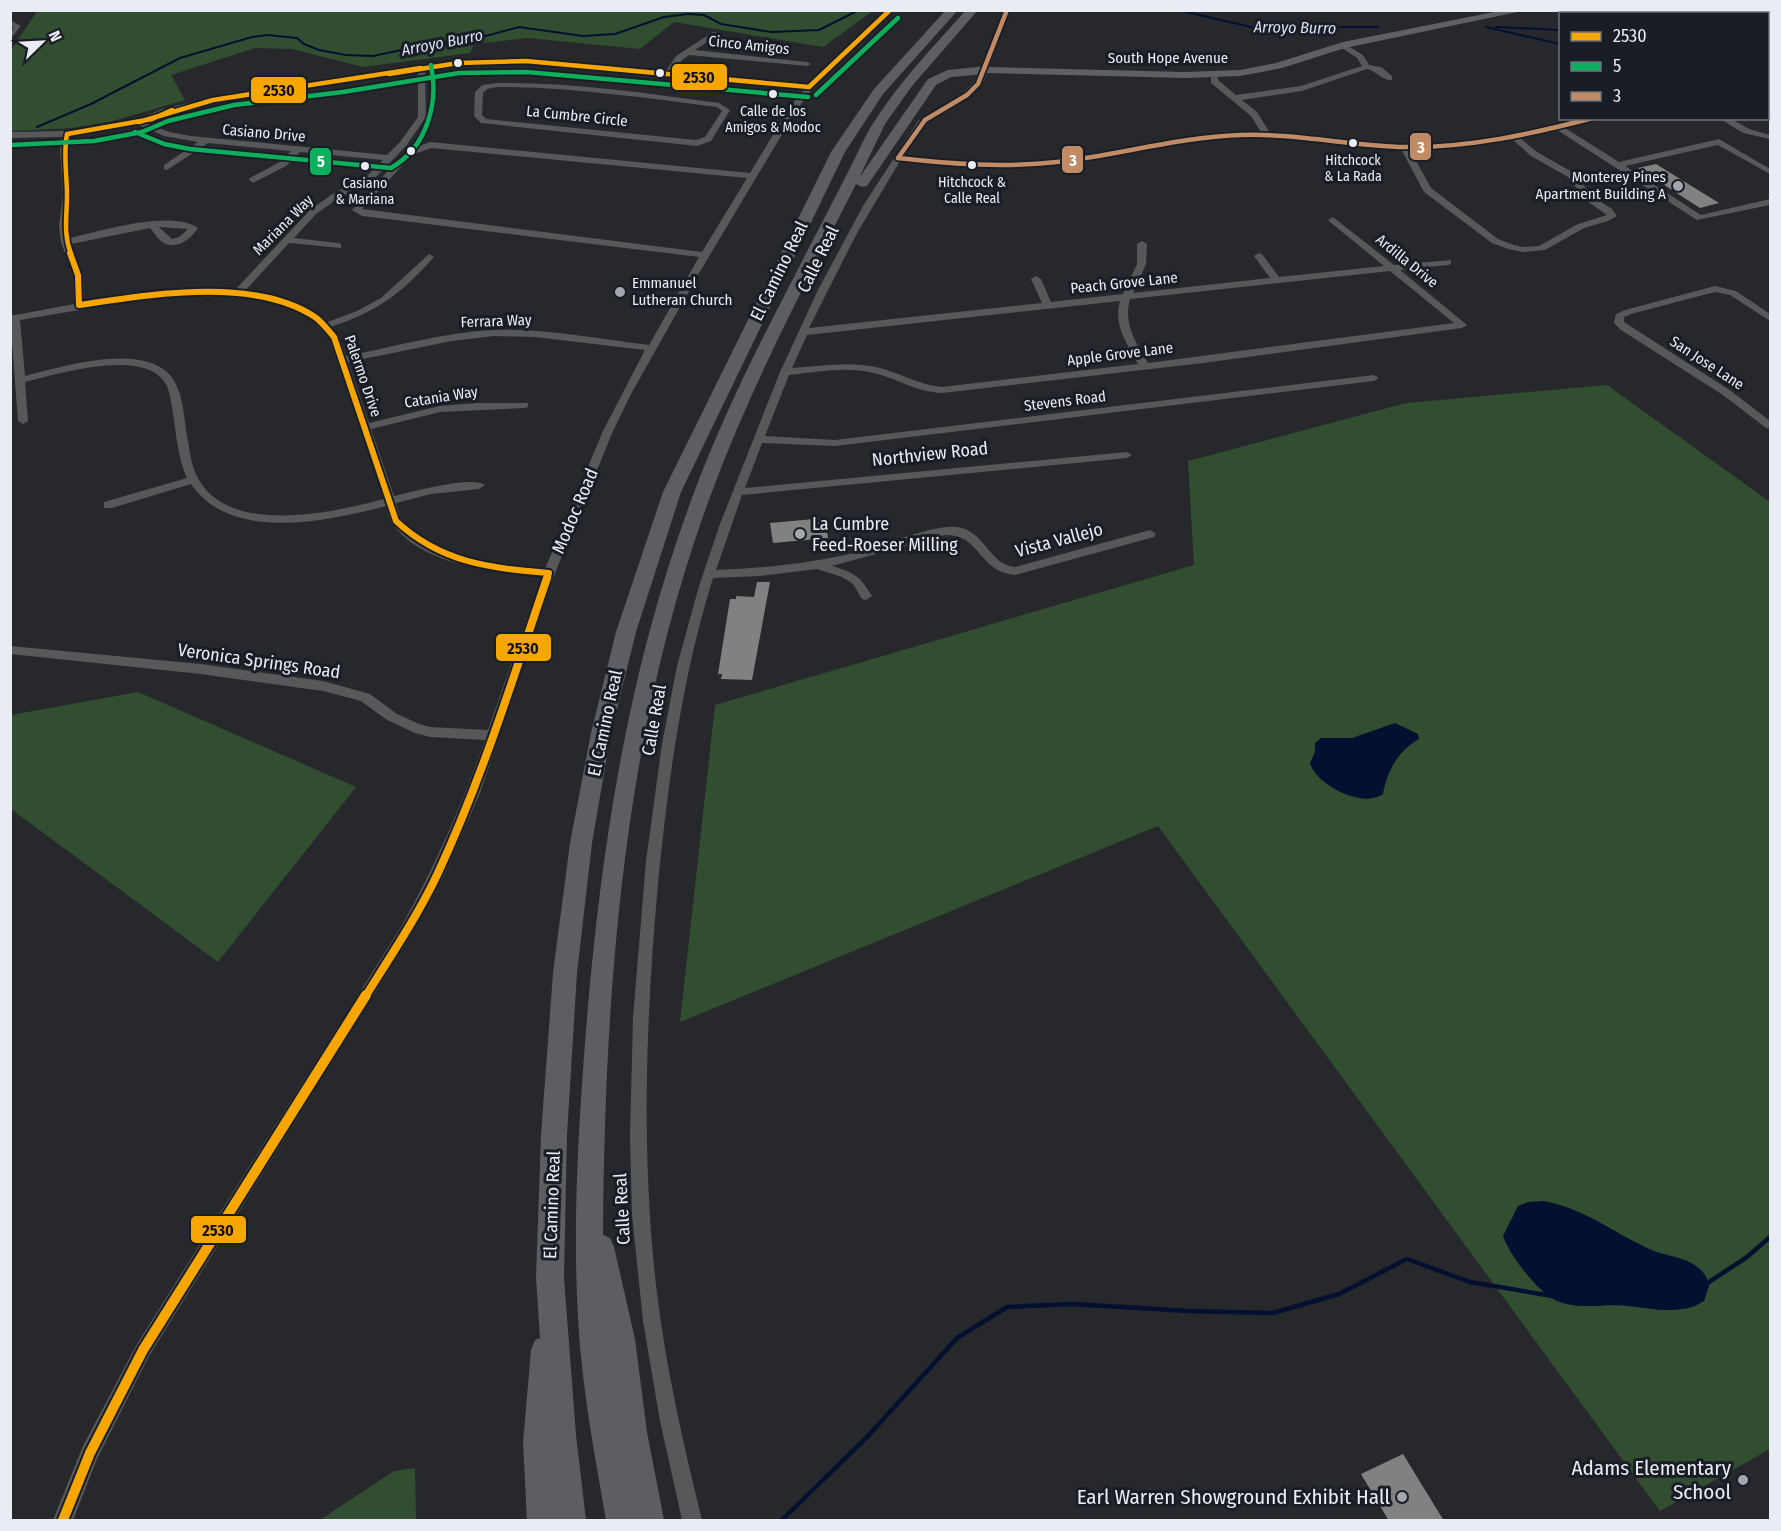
<svg xmlns="http://www.w3.org/2000/svg" width="1781" height="1531" viewBox="0 0 1781 1531" font-family="'Fira Sans Condensed',sans-serif">
	<style>
		.green { fill: #314f30 }
		.water { fill: #031030 }
		.lines { fill: none; stroke-linecap: round; stroke-linejoin: round }
		.stream-far1 { stroke: #031030; stroke-width: 2 }
		.stream { stroke: #031030; stroke-width: 4.5 }
		.building { fill: #818181 }
		.minor { fill: #565859; fill-rule: evenodd }
		.major { fill: #5f6063; fill-rule: evenodd }
		.highway { fill: #5c5e61; fill-rule: evenodd }
		.bus-1-far3-casing { stroke: #191d26; stroke-width: 8 }
		.bus-1-far2-casing { stroke: #191d26; stroke-width: 10 }
		.bus-1-far1-casing { stroke: #191d26; stroke-width: 12 }
		.bus-1-casing { stroke: #191d26; stroke-width: 14 }
		.bus-2-casing { stroke: #191d26; stroke-width: 8 }
		.bus-3-casing { stroke: #191d26; stroke-width: 8 }
		.bus-1-far3 { stroke: #f7a600; stroke-width: 4.5 }
		.bus-1-far2 { stroke: #f7a600; stroke-width: 6 }
		.bus-1-far1 { stroke: #f7a600; stroke-width: 8 }
		.bus-1 { stroke: #f7a600; stroke-width: 10 }
		.bus-2 { stroke: #0daf5c; stroke-width: 4.5 }
		.bus-3 { stroke: #c18c65; stroke-width: 4.5 }
		.bus-dot { fill: #e9ecf2; stroke: #191d26; stroke-width: 2 }
		.poi-dot { fill: #a5a7ad; stroke: #191d26; stroke-width: 2 }
		.labels { text-anchor: middle; stroke-width: 6; stroke-linejoin: round; paint-order: stroke }
		.far-bus-label { font-size: 14px; fill: #e9ecf2; stroke: #191d26 }
		.far-street-label { font-size: 15px; fill: #e9ecf2; stroke: #191d26 }
		.far-poi-label { font-size: 15px; fill: #e9ecf2; stroke: #191d26; text-anchor: end }
		.far-water-label { font-size: 16px; font-style: italic; fill: #d7e2f2; stroke: #191d26 }
		.street-label { font-size: 18px; fill: #e9ecf2; stroke: #191d26 }
		.poi-label { font-size: 18px; fill: #e9ecf2; stroke: #191d26; text-anchor: start }
		.near-poi-label { font-size: 21px; fill: #e9ecf2; stroke: #191d26; text-anchor: end }
		.line-badge { stroke: #191d26; stroke-width: 2 }
		.badge-label { font-size: 16px; text-anchor: middle; font-weight: bold; fill: #fff }
		.pale-badge-label { font-size: 16px; text-anchor: middle; font-weight: bold; fill: #111 }
	</style>
	<rect width="100%" height="100%" fill="#26282c"/>
	<path class="green" d="M38,10H873V11L823,47L674,22L640,49L528,38L474,44L470,53L363,67L292,49L255,48L171,75L185,100L113,121L72,128L11,131V50Z
		M1607,385L1770,502V1449L1660,1511L1158,826L680,1022L715,705L1194,565L1188,461L1406,403Z
		M138,692L356,787L218,962L11,809V715Z
		M415,1468L416,1520H320L394,1471Z"/>
	<path class="water" d="M1395,723L1418,734L1419,739C1398,751 1387,771 1383,794C1363,809 1316,785 1310,763L1315,752V743L1321,738H1352Z
		M1544,1201C1589,1210 1614,1234 1654,1251C1670,1257 1688,1257 1701,1270C1706,1275 1708,1280 1709,1286L1704,1301C1698,1305 1691,1308 1683,1309C1664,1312 1647,1308 1628,1306C1605,1303 1577,1311 1555,1300C1537,1291 1509,1254 1503,1236L1518,1206L1528,1202Z"/>
	<g class="lines">
		<path class="stream-far1" d="M1178,10L1251,27H1378
			M1486,27L1560,44
			M1496,27L1560,30
			M37,127L91,104L180,58L252,37L267,35L297,38L304,44L319,50L346,55L373,56L425,45L482,37L519,27L583,36L615,34L664,17L688,14L704,15L721,24L771,32L819,30L859,10"/>
		<path class="stream" d="M1706,1284L1747,1257L1770,1237
			M782,1520L867,1437L957,1338L1007,1307L1072,1304L1188,1311L1273,1313L1339,1294L1407,1259L1470,1282L1552,1296"/>
	</g>
	<path class="building" d="M1656,164L1719,203L1700,208L1638,168Z
		M825,518L828,538L773,543L770,523Z
		M757,582H770L752,680L721,679L722,674H718L730,599H736V596L754,597Z
		M1403,1454L1444,1521H1389L1361,1474Z"/>
	<g class="lines">
		<path class="minor" d="M886,10H894L812,89L796,111L698,275L631,394L613,431L555,573L480,793L443,877L411,935L149,1356L97,1459L73,1520H53L83,1446L137,1344L401,927C435,866 462,805 485,740L430,737L415,733L387,720L361,701L323,691L201,674L10,654V646L201,664L323,681L370,694L397,714L419,724L430,727L488,730L542,576C496,573 420,565 392,523C389,518 387,511 386,506C328,521 231,543 191,484L112,508H104V502L187,478C175,451 176,421 169,392C157,343 57,374 25,382L28,421L23,424L18,421L10,316L74,304L73,275L61,242L59,226L63,195L60,150L62,137L10,138V132L67,131L139,119L162,109L232,93L458,61L526,59L666,71L676,56L713,32H716V36L695,50L807,62L811,64L807,66L689,55L682,60L673,72L807,84ZM526,63L804,89L788,110L750,173L430,142L406,151L352,210L362,216L699,257L649,345C598,339 545,328 494,330C444,332 394,347 346,356L339,337L330,327C375,313 401,294 432,259L434,257L429,254L381,298L357,311L325,323C304,301 273,296 244,292L289,243L341,248V244L338,243L294,238L316,214L337,199L374,179L406,146L426,117L425,71L458,65ZM418,72V117L400,142L387,155L191,136L169,132L147,123L168,113L232,97ZM137,124L164,136L198,142L164,165V169L167,170L208,143L291,151L280,162L250,178L249,180L253,183L286,166L300,152L383,160L368,175L331,195L310,210L234,291H183L84,303L83,275L71,244L150,228C154,232 158,240 164,243C177,250 191,239 198,228C172,209 100,231 70,238C68,223 71,209 71,194C71,174 67,156 71,136ZM431,148L747,178L702,252L362,209L412,155ZM159,227L188,229L179,237L172,239ZM183,297H231L273,302L307,315L329,338L384,499C335,512 231,536 199,480C192,468 190,454 188,441C183,418 185,389 167,372C135,344 61,367 25,376L20,320L133,301ZM494,336L535,337L645,350L603,431L545,569C503,565 427,559 402,520C399,516 398,508 396,503L431,494L479,489L485,485C472,475 411,492 394,496L371,429L440,412L524,408L528,407V403H476L440,406L369,423L348,362L452,341Z
			M1003,10H1010L984,81L972,94L924,125L903,156C954,162 1003,166 1053,160C1123,153 1191,132 1261,132L1251,116L1211,83V73H1217L1218,80L1236,95L1301,86L1362,66L1357,58L1340,47V43H1343L1363,55L1369,65L1381,67L1392,76V80C1383,81 1376,71 1367,69L1302,91L1242,100L1257,112L1270,133C1314,135 1358,143 1402,144C1463,146 1524,133 1583,118H1599L1565,128L1619,162L1719,139L1770,169V174L1718,145L1625,166L1701,215L1770,199V205L1697,220L1557,130L1520,138L1537,152L1574,173L1593,197L1612,209L1617,216L1608,221L1584,228L1545,250L1523,252L1508,249L1492,243L1424,192L1401,149C1347,146 1292,134 1238,138C1176,141 1116,158 1054,165C1002,171 952,167 900,161L856,235L809,328L1042,303L1031,279L1036,276L1041,279L1051,302L1123,294L1137,264V244L1142,241L1147,244L1146,264L1133,293L1270,278L1254,256L1259,253L1262,254L1279,277L1384,266L1330,222L1328,220L1333,217L1394,265L1451,260V264L1448,265L1400,270L1467,325L1462,328L1203,363L942,393C917,392 898,379 874,373C846,366 817,372 789,375L765,436L835,440L1374,375L1379,378L1374,381L835,446L762,443L745,488L1127,452L1132,455L1127,458L742,495L716,570C766,568 814,563 862,551C888,544 932,525 956,527C984,529 989,565 1015,567L1150,530L1156,534L1154,537L1015,575C978,572 981,534 945,535L832,566C855,573 860,576 872,596L866,600L862,599L853,584L842,577L817,569L760,576L713,578C682,677 668,781 658,884C646,1017 641,1151 656,1285C665,1364 683,1443 702,1520H682L660,1421L643,1321L632,1215L630,1136L633,1018L646,861L662,744L677,666L699,586L720,524L780,372L818,290L863,206L918,121L960,96L978,78ZM1512,139L1531,156L1568,177L1587,201L1607,215L1578,224L1539,246L1523,247L1514,245L1498,239L1431,188L1410,150L1452,148ZM1390,271L1454,323L1148,363C1136,342 1123,325 1130,299ZM1120,301C1113,326 1127,343 1138,364L942,387C918,385 899,372 876,367C848,361 820,366 792,368L807,335Z
			M10,20L21,26L10,39L13,27L10,25Z
			M1768,77H1770V81H1768Z
			M497,83C572,82 645,93 719,103L730,110L711,141L697,146L481,123L474,116L475,92L482,85ZM497,87C571,87 644,98 717,107L722,111L705,137L696,140L486,119L482,115L483,93L487,89Z
			M1768,110H1770V114H1768Z
			M1719,118H1730L1749,129L1770,135V139L1743,133Z
			M1715,286L1736,291L1770,314V321L1730,295L1715,292L1631,314L1624,317V322L1731,391L1770,421V429L1766,428L1723,395L1621,330L1614,323L1616,314L1625,310Z"/>
		<path class="major" d="M1504,10H1527L1345,48L1282,68L1240,76L1185,78L986,73L981,70L986,67L1185,72L1240,70L1276,63L1343,42Z
			M1725,10H1737L1741,14H1729Z
			M1768,32L1770,33V40L1768,39Z"/>
		<path class="highway" d="M946,10H958L883,94L845,152L681,492L636,632L611,733L592,843L577,973L567,1135L564,1278L576,1435L586,1520H527L523,1443L531,1350L535,1340L540,1338L536,1278L541,1135L553,973L570,843L591,733L616,632L663,492L831,152L874,89Z
			M966,10H978L912,86L885,124L859,178L928,79L948,70L986,66L992,70L986,74L951,77L936,85L867,186L862,187L856,184C804,286 750,388 710,497C624,729 605,985 603,1231V1235L610,1238L614,1247L635,1339L647,1432L664,1520H606C596,1462 585,1404 580,1346C572,1249 577,1152 584,1056C598,867 625,677 692,498C720,422 756,350 793,279C811,243 830,208 848,172C857,155 864,137 874,122C900,81 934,46 966,10Z"/>
		<g class="bus-1-far3-casing">
			<path id="bus-1-far3" d="M389,74L458,63L526,61L809,87L890,10
				M139,122L213,100L421,68
				M71,254C63,233 67,216 67,195C67,174 63,155 67,134L152,119L172,110"/>
		</g>
		<g class="bus-1-far2-casing">
			<path id="bus-1-far2" d="M70,253L78,275L79,305C148,295 253,276 315,317C322,322 328,330 334,337L396,521C441,563 490,568 549,573L547,580"/>
		</g>
		<g class="bus-1-far1-casing">
			<path id="bus-1-far1" d="M365,997C390,957 417,917 437,875C482,779 513,678 547,578"/>
		</g>
		<g class="bus-1-casing">
			<path id="bus-1" d="M63,1520L90,1453L143,1350L366,995"/>
		</g>
		<g class="bus-2-casing">
			<path id="bus-2" d="M816,95L898,18
				M135,132L164,144L190,149L391,168C427,147 439,103 431,65
				M11,145L94,141L142,132L168,121L234,105L343,92L459,73L526,72L808,97"/>
		</g>
		<g class="bus-3-casing">
			<path id="bus-3" d="M898,158C951,164 1004,168 1057,162C1119,155 1179,137 1241,135C1296,133 1350,146 1405,147C1469,148 1531,134 1593,118
				M898,158L925,120L967,95L978,84L1007,10"/>
		</g>
		<use href="#bus-1-far3" class="bus-1-far3"/>
		<use href="#bus-1-far2" class="bus-1-far2"/>
		<use href="#bus-1-far1" class="bus-1-far1"/>
		<use href="#bus-1" class="bus-1"/>
		<use href="#bus-2" class="bus-2"/>
		<use href="#bus-3" class="bus-3"/>
	</g>
	<g class="bus-dot">
		<circle cx="458" cy="63" r="5"/>
		<circle cx="660" cy="73" r="5"/>
		<circle cx="773" cy="94" r="5"/>
		<circle cx="1353" cy="143" r="5"/>
		<circle cx="411" cy="151" r="5"/>
		<circle cx="972" cy="165" r="5"/>
		<circle cx="365" cy="166" r="5"/>
	</g>
	<g class="poi-dot">
		<circle cx="1678" cy="186" r="6"/>
		<circle cx="620" cy="292" r="6"/>
		<circle cx="800" cy="534" r="6"/>
		<circle cx="1743" cy="1480" r="6"/>
		<circle cx="1402" cy="1497" r="6"/>
	</g>
	<g class="labels">
		<g class="far-bus-label">
			<text x="773" y="116">Calle de los<tspan x="773" dy="16">Amigos &amp; Modoc</tspan></text>
			<text x="1353" y="165">Hitchcock<tspan x="1353" dy="16">&amp; La Rada</tspan></text>
			<text x="972" y="187">Hitchcock &amp;<tspan x="972" dy="16">Calle Real</tspan></text>
			<text x="365" y="188">Casiano<tspan x="365" dy="16">&amp; Mariana</tspan></text>
		</g>
		<g class="far-street-label">
			<text transform="translate(749 45) rotate(6)" y="5">Cinco Amigos</text>
			<text x="1168" y="63">South Hope Avenue</text>
			<text transform="translate(577 116) rotate(6)" y="5">La Cumbre Circle</text>
			<text transform="translate(264 133) rotate(5)" y="5">Casiano Drive</text>
			<text transform="translate(283 225) rotate(-45)" y="5">Mariana Way</text>
			<text transform="translate(1407 261) rotate(39)" y="5">Ardilla Drive</text>
			<text transform="translate(1124 283) rotate(-6)" y="5">Peach Grove Lane</text>
			<text transform="translate(496 321) rotate(-2)" y="5">Ferrara Way</text>
			<text transform="translate(1120 354) rotate(-7)" y="5">Apple Grove Lane</text>
			<text transform="translate(1707 363) rotate(33)" y="5">San Jose Lane</text>
			<text transform="translate(363 376) rotate(71)" y="5">Palermo Drive</text>
			<text transform="translate(441 397) rotate(-9)" y="5">Catania Way</text>
			<text transform="translate(1065 401) rotate(-7)" y="5">Stevens Road</text>
		</g>
		<g class="far-poi-label">
			<text x="1666" y="182">Monterey Pines<tspan x="1666" dy="17">Apartment Building A</tspan></text>
			<text x="632" y="288" text-anchor="start">Emmanuel<tspan x="632" dy="17">Lutheran Church</tspan></text>
		</g>
		<g class="far-water-label">
			<text transform="translate(1295 27) rotate(1)" y="6">Arroyo Burro</text>
			<text transform="translate(442 42) rotate(-11)" y="6">Arroyo Burro</text>
		</g>
		<g class="street-label">
			<text transform="translate(818 259) rotate(-64)" y="6">Calle Real</text>
			<text transform="translate(779 271) rotate(-64)" y="6">El Camino Real</text>
			<text transform="translate(930 454) rotate(-6)" y="6">Northview Road</text>
			<text transform="translate(575 511) rotate(-67)" y="6">Modoc Road</text>
			<text transform="translate(1059 540) rotate(-15)" y="6">Vista Vallejo</text>
			<text transform="translate(259 661) rotate(8)" y="6">Veronica Springs Road</text>
			<text transform="translate(654 720) rotate(-80)" y="6">Calle Real</text>
			<text transform="translate(605 723) rotate(-78)" y="6">El Camino Real</text>
			<text transform="translate(552 1205) rotate(-88)" y="6">El Camino Real</text>
			<text transform="translate(622 1209) rotate(-93)" y="6">Calle Real</text>
		</g>
		<g class="poi-label">
			<text x="812" y="530">La Cumbre<tspan x="812" dy="21">Feed-Roeser Milling</tspan></text>
		</g>
		<g class="near-poi-label">
			<text x="1731" y="1475">Adams Elementary<tspan x="1731" dy="24">School</tspan></text>
			<text x="1390" y="1504">Earl Warren Showground Exhibit Hall</text>
		</g>
	</g>
	<g class="line-badge">
		<rect x="671" y="63" width="57" height="28" rx="6" fill="#f7a600"/>
		<rect x="250" y="76" width="57" height="28" rx="6" fill="#f7a600"/>
		<rect x="1409" y="132" width="23" height="29" rx="6" fill="#c18c65"/>
		<rect x="1061" y="145" width="23" height="29" rx="6" fill="#c18c65"/>
		<rect x="309" y="147" width="23" height="29" rx="6" fill="#0daf5c"/>
		<rect x="495" y="633" width="57" height="29" rx="6" fill="#f7a600"/>
		<rect x="190" y="1215" width="57" height="29" rx="6" fill="#f7a600"/>
	</g>
	<g class="badge-label">
		<text x="1421" y="153">3</text>
		<text x="1073" y="166">3</text>
		<text x="321" y="167">5</text>
	</g>
	<g class="pale-badge-label">
		<text x="699" y="83">2530</text>
		<text x="279" y="96">2530</text>
		<text x="523" y="654">2530</text>
		<text x="218" y="1236">2530</text>
	</g>
	<rect width="1781" height="1531" fill="none" stroke="#e9ecf2" stroke-width="24"/>
	<rect x="1559" y="12" width="210" height="108" fill="#191d26" stroke="#6c7078" stroke-width="1.5"/>
	<rect x="1571" y="32" width="30" height="9" fill="#f7a600" stroke="#6c7078" stroke-width="1.5"/>
	<text x="1613" y="42" font-size="18" fill="#e9ecf2">2530</text>
	<rect x="1571" y="62" width="30" height="9" fill="#0daf5c" stroke="#6c7078" stroke-width="1.5"/>
	<text x="1613" y="72" font-size="18" fill="#e9ecf2">5</text>
	<rect x="1571" y="92" width="30" height="9" fill="#c18c65" stroke="#6c7078" stroke-width="1.5"/>
	<text x="1613" y="102" font-size="18" fill="#e9ecf2">3</text>
	<g transform="translate(42 42) rotate(66)" stroke="#191d26" stroke-width="4.5" paint-order="stroke">
	<path d="M0-4.5L10 22L0 15L-10 22Z" fill="#e9ecf2"/>
	<text y="-9" font-size="16" font-weight="bold" text-anchor="middle" fill="#e9ecf2">N</text>
	</g>
</svg>
